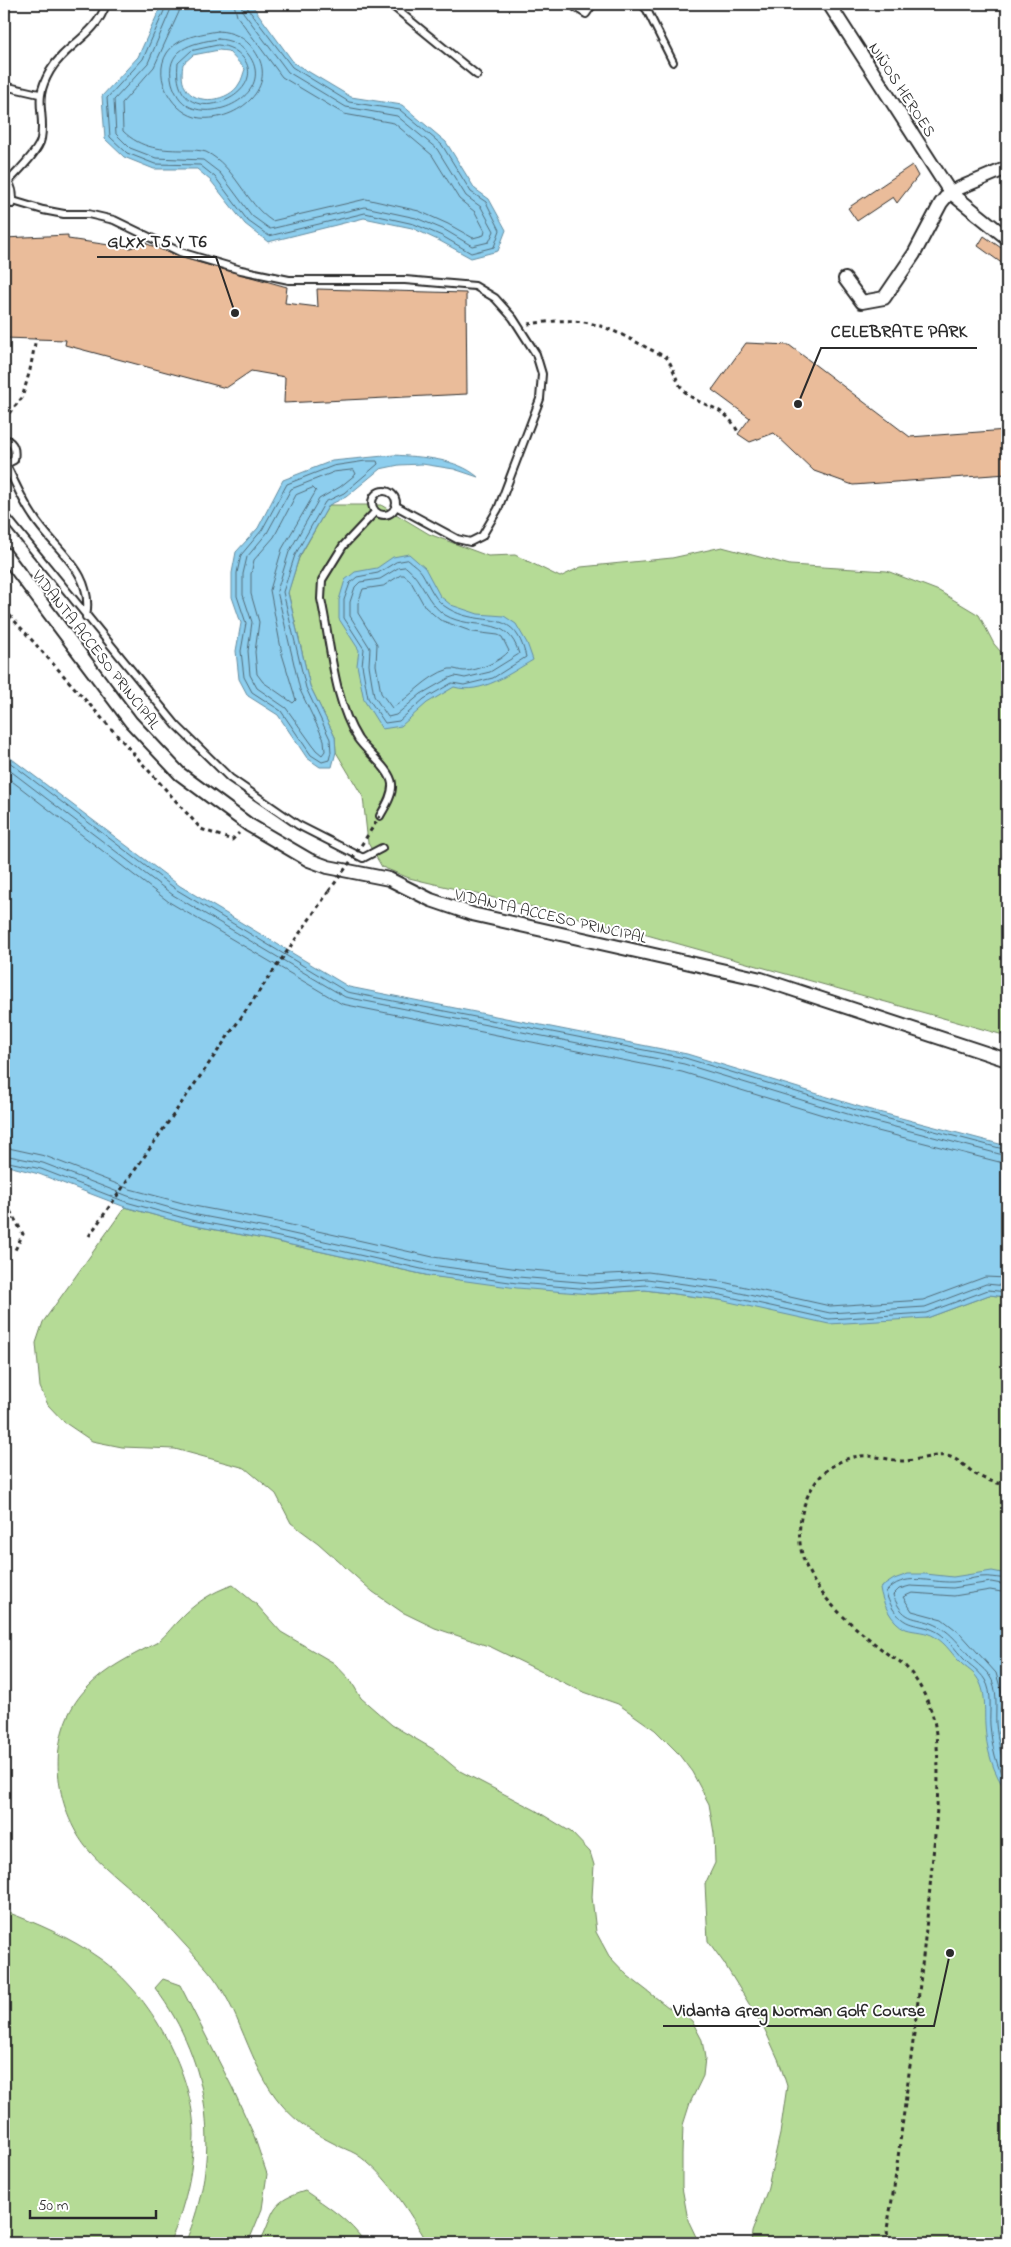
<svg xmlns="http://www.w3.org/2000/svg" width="1011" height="2247" viewBox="0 0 1011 2247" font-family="'Indie Flower',sans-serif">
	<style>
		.green { fill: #b5db96; stroke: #708360 }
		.water { fill: #8dceee; stroke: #668da0; fill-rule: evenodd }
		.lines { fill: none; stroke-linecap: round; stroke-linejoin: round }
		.shore { stroke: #526c79; stroke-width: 1 }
		.building { fill: #eabc9a; stroke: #2b2b2b }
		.service-casing { stroke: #2b2b2b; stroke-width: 10 }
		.minor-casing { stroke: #2b2b2b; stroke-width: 16 }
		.path { stroke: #2b2b2b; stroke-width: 3; stroke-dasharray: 4 4; stroke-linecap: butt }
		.service { stroke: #fff; stroke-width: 6 }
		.minor { stroke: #fff; stroke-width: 12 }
		.path-bridge { stroke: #2b2b2b; stroke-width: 3; stroke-dasharray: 4 4; stroke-linecap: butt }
		.labels { text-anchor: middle; stroke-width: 4; stroke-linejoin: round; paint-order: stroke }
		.street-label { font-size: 16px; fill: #2b2b2b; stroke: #fff }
		.leader { fill: none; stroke: #2b2b2b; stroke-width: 2 }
		.callout-dot { fill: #2b2b2b; stroke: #fff; stroke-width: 2 }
		.callout-label { font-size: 18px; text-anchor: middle; font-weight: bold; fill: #2b2b2b; stroke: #fff; stroke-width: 4; stroke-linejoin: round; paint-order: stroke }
	</style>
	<rect width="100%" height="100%" fill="#fff"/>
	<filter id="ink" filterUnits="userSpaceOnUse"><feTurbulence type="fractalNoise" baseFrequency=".02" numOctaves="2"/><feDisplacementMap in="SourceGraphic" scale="10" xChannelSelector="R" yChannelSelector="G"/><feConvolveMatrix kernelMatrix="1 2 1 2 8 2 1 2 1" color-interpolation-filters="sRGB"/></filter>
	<g filter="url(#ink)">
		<path class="green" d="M329,505H381L429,534L488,556L515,555L560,577L581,567L672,558L722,547L790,565L887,571L939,591L979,615L994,644L1007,659V1036L622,928L409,878L382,867L368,843L363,797L336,752L335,737L310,686L288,592L299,558Z
			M125,1207L190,1225L269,1240L430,1276L591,1294L645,1290L720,1300L927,1318L989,1295L1007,1297V2243H751L752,2232L767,2191L780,2134L787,2086L779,2061L765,2030L724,1963L708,1941L705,1884L715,1863L714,1833L709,1804L692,1772L677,1752L655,1730L618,1704L581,1691L491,1647L435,1628L402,1612L373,1592L318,1543L291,1523L276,1494L245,1468L175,1449L122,1447L92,1441L64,1422L48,1405L40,1387L36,1343L43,1322Z
			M233,1585L257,1605L281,1632L334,1663L351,1681L361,1698L392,1725L433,1749L458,1770L535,1810L571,1832L590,1852L594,1865L592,1897L596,1932L609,1956L628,1976L668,2007L681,2012L692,2021L702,2040L705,2058L703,2076L690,2103L683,2125L682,2154V2187L688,2220L699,2243H428C408,2211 388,2175 356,2154C349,2150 342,2148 335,2144C315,2134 297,2123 282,2105C248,2066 241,2007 207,1969C185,1945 163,1920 140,1898C121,1880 101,1866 85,1846C52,1802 46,1731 86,1689C107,1667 130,1657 156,1643C164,1638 171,1628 178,1621C194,1604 211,1592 233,1585Z
			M4,1911C37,1923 71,1938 99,1958C150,1993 195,2075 194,2137C193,2160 190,2183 183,2205C179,2219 176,2231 168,2243H4Z
			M163,1979L180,1985L232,2087L253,2133L267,2174L262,2209L248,2243H185C222,2157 212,2063 155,1988Z
			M305,2191C327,2206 351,2221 365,2243H259C276,2215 265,2203 305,2191Z"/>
		<path class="water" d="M162,4H251L294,63L351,97L402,105L446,142L475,189L489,199L506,230L498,251L471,258L440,241L412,228L364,218L268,242L245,224L211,181L197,169H154L124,157L105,139L102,96L138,57ZM219,50L228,51L245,69C243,74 242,80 239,84C230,101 195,107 185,87C181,81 182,71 183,64L193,55Z
			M394,455C422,457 456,458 478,477L454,469L422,464L399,465L380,469L346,497L329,505L299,557L288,593L310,686L335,737L336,752L332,767H320L307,758L278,715L248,696L239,679L236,651L241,623L232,597V573L236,552L258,528L283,480L332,461Z
			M409,554L425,568L440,596L451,605L478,614L504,616L516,624L527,643L533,660C510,673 482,695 454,687L427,703L401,726L382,729L364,700L357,665L359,650L339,619V600L345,580L355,572L377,568L393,557Z
			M4,753L180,886L349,987L687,1054L867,1109L1007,1146V1297L989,1295L927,1318L829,1324L720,1300L645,1290L591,1294L517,1288L430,1276L269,1240L190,1225L125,1207L39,1174L4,1165Z
			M992,1571L1007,1574V1792C993,1773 986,1749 985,1724C984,1706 987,1688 974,1674C970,1670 965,1667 962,1664C952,1655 947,1644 935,1637C926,1631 915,1632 906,1629C891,1623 882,1602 880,1588L894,1579L908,1574H926L953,1577Z"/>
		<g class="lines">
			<path class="shore" d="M167,4L143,59L107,98L110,137L127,153L155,164L200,165L215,177L248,221L269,236L365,213L414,224L442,236L471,253L494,247L500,230L486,202L471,192L442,145L400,110L349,102L292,67L248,9L247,4
				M173,4L148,63L114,100L116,134L130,148L156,158L203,160L220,173L252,216L270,229L365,207L416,218L445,230L472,246L489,242L494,231L481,207L466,196L437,149L397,116L346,107L288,72L243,12L241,4
				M180,4L179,12L154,67L122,103L123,131C141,149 162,150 187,150C193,150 200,150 206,152C235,166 245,203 272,221L366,199L419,211L448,224L473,238L484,235L485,231L475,212L459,199L432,155L394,123L344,114L282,77L237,16L234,4
				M218,31C233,32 245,37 254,50C281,86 237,122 200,118C174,115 151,78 167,53C178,37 200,34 218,31Z
				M218,39C231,40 240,44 248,54C275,89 222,121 190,107C180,102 175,93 172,83C164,49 191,43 218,39Z
				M218,45C229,46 237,50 244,59C271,97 170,137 178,63L191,51Z
				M366,461H377L378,464L344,493L325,502L295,555L283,592L306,688L330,739L331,752L329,760L322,762L311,755L281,711L252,692L244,677L241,651L246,623L237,596V573L241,555L262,530L287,484L333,466Z
				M354,470L356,474L340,487L319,499L289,552L277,591L300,690L324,740L325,751L322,755L316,750L286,708L257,688L250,675L248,651L252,622L243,595V574L247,557L267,533L291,489L334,472Z
				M313,488L316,491L282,549L270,590L282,654L296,700L293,703L263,682L257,674L255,652L259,622L251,594V574L254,560L274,537L296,495Z
				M408,560C413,564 419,568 422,573C430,586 434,601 449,609C484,629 514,605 526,657L493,678L464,685L452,683L424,699L399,721L385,723L368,698L362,665L364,649L344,618V600L350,583L357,577L378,573L396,562Z
				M406,567C423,580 426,603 445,615C474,632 508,613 519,654L490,672L465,678L455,676L449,678L421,694L396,715L388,717L374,696L369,665L370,648L350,616V602L355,587L360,582L380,579L398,568Z
				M401,575H404L410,580L425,607L440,620L473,632L498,635L502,637L509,651C501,661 478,671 464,671C459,671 455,668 449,669C426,676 411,697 392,708L381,693L376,665L377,644L358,613V603L363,589L383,586Z
				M4,758L177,890L347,992L685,1058L866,1113L1007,1150
				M4,766L173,895L345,997L684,1064L864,1119L1007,1156
				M4,775L169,902L342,1004L682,1072L862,1127L1007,1164
				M4,1147L45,1156L130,1189L194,1206L273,1221L433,1257L519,1269L591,1275L648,1272L723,1282L830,1306L923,1300L985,1277L1007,1278
				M4,1155L43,1163L128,1196L192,1214L271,1229L431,1265L518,1277L591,1283L647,1279L722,1289L830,1313L925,1307L986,1284L1007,1286
				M4,1161L41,1169L126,1202L191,1220L270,1235L430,1271L517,1283L591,1289L646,1285L721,1295L829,1319L926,1313L988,1290L1007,1292
				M1007,1579C998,1578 990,1576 980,1577C971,1578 962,1582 953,1582C930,1583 903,1571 886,1592C887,1598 890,1603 893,1609C908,1631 920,1621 939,1633C949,1640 955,1649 963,1658C970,1666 979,1670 985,1680C993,1693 989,1711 990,1725C992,1745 996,1768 1007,1784
				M1007,1585L991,1582L953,1588L910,1586L899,1589L893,1595C905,1626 917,1614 940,1627C952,1634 959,1644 968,1654C974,1662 983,1667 989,1675C999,1689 995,1709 996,1724C997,1738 1002,1761 1007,1773
				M1007,1593L990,1590L954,1596L912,1593L903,1597L912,1611L942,1619L960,1633L996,1673L1004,1701V1724L1007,1741"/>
		</g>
		<path class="building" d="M912,165L918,176L897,203L893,197L857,221L848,208Z
			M68,235V239L130,248L145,243L179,257L287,287L285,303L318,307L317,289L466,293L467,394L284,403L285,377L251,371L226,388L65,345L66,340L4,338V238Z
			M984,236L1007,252V267L978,246Z
			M746,343L789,345L910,437L1007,430V474L853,485L814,471L774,433L750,442L738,434L750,418L712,390Z"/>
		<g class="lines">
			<g class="service-casing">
				<path id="service" d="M390,4L477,75
					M570,4L586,14L593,4
					M642,4L647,10L673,62
					M4,86L39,94
					M4,178C12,184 14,194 12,204
					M8,182C17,172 39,151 41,139C46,111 32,102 50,71C66,44 96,36 106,4
					M13,201L43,210L64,214H88L114,220L180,252L241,270L289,280H405L475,286L495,298L513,318L536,354L542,374L540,399L498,509L482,536L470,542L457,539L396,506
					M4,438C14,443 16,449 14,460L4,465
					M6,465C15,482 22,500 33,516C54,550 95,571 86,617
					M372 503a12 12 0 1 1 24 0a12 12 0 1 1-24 0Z
					M375,512L343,546L322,580L321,599C331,644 333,699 358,739C366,751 391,770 392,784C393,795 385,807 380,816
					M4,514L176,725L230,778L298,825L363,858L382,848"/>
			</g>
			<g class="minor-casing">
				<path id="minor" d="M829,4L950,192L1007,238
					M845,279L862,302L884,298L914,254L941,203L950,192L1007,168
					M4,553L131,722L180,774L249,825L309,860L328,867L389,879L431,900L472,914L761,979L1007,1060"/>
			</g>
			<path class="path" d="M528,324C546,322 564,319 583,322C612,326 639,345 666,357C674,366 675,381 684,391C704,410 724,403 738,432
				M4,419L22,398L30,370L36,338
				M4,609L201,829L232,840L239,833
				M4,1206L9,1209L23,1234L15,1250
				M89,1236L329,891
				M888,2243L887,2229L894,2188C907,2088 921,1987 930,1887C935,1834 942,1779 935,1726C932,1707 919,1680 905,1666C899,1660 891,1657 885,1652C837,1613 780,1569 806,1500C816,1474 840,1454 869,1456C880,1457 891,1460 903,1461C915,1461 936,1454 946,1456C956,1457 967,1468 975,1474C985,1480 996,1483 1007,1485"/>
			<use href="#service" class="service"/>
			<use href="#minor" class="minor"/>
			<path class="path-bridge" d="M329,891L353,858L380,816"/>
		</g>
	</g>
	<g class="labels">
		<g class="street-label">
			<text transform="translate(903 89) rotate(57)" y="6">NIÑOS HEROES</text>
			<text transform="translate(97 649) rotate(52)" y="6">VIDANTA ACCESO PRINCIPAL</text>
			<text transform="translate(551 915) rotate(13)" y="6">VIDANTA ACCESO PRINCIPAL</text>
		</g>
	</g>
	<path class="leader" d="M235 313L216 257H97M798 404L821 348H977M950 1953L934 2026H663"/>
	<g class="callout-dot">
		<circle cx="235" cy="313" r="5"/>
		<circle cx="798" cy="404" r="5"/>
		<circle cx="950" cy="1953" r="5"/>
	</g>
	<g class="callout-label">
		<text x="157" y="247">GLXX T5 Y T6</text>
		<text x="899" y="337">CELEBRATE PARK</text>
		<text x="799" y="2016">Vidanta Greg Norman Golf Course</text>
	</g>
	<rect width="1011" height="2247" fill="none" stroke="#fff" stroke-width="20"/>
	<rect x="10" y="10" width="991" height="2227" fill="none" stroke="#2b2b2b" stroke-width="2" filter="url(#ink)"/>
	<path d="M30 2210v8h126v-8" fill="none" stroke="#2b2b2b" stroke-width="2.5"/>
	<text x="38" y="2210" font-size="15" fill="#2b2b2b" stroke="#ffffff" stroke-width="4" paint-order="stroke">50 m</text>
</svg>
